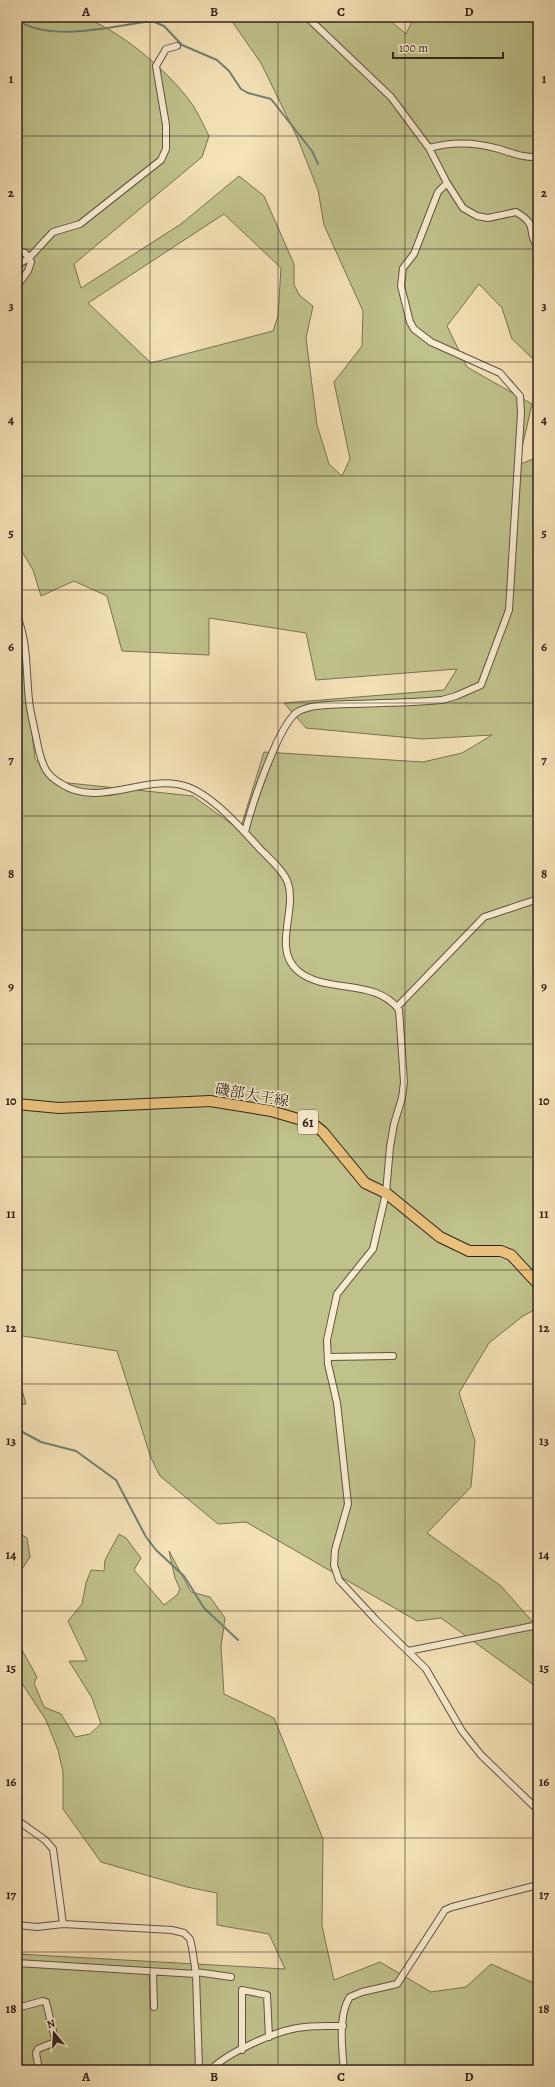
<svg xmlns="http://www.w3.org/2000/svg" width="555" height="2087" viewBox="0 0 555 2087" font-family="Alegreya,'Noto Serif JP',serif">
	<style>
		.green { fill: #c0c28c; stroke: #787254; fill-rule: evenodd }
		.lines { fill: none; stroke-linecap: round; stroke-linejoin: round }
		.stream { stroke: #717f75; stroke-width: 2 }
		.minor-casing { stroke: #625343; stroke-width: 8 }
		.primary-casing { stroke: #31231c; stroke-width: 12 }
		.minor { stroke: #f8ecd0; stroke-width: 6 }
		.primary { stroke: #eac17c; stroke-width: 10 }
		.grid { fill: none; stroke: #31231c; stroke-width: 1; stroke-opacity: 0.55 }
		.labels { text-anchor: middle; stroke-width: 3; stroke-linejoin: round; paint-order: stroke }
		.shield { fill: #f8ecd0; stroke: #6d5f52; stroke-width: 1 }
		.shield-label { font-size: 14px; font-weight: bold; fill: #31231c }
		.street-label { font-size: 15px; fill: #31231c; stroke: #f8ecd0 }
		.neatline { fill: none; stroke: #31231c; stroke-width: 1.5 }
		.grid-label { font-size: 13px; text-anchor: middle; font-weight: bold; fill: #31231c }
	</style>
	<rect width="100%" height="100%" fill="#f5e2b7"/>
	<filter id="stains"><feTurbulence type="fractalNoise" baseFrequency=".005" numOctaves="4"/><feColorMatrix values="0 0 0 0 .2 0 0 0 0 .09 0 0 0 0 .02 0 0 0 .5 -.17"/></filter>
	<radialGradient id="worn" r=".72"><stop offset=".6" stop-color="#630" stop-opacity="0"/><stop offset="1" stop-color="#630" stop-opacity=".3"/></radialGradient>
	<path class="green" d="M17,17C32,17 69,14 81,17C116,27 164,68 186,96C196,108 202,122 209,136L202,157L74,264L81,288L181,224L239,176L264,196L294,264V285L300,296L313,306L306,338L317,425L329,464L342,476L350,459L334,382L362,346L363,311L324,225L318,190L297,137L261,63L229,17H391L394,24L406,34L414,17H538V361L534,360L512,339L502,308L479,284L447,326L467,367L532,404L518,465L538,457V1308L523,1316L489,1343L459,1393L475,1441L471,1487L427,1533L501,1586L538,1628V1688L441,1618L417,1621L246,1522L218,1524L160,1476L151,1458L117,1351L17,1335V601L35,759L59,782L193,796L240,830L264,752L423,762L462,753L492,735L422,739L306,728L284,703L444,690L457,669L316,680L306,633L209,618V655L122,651L107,596L74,581L41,596L33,570L17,543ZM224,214L281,268L278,316L273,331L151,363L88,303Z
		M17,1373L26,1404L17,1405Z
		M17,1532L27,1538L30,1557L17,1577Z
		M119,1534L126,1538L141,1558L134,1570L164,1605L177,1595L180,1589L175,1578L169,1551L191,1592L210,1597L225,1618L221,1647L224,1694L274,1718L323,1839L322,1926L334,1980L380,1962L431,1992L466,1987L491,1964L538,1985V2070H17V1954L285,1969L269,1934L217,1925V1893L187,1887L101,1862L63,1809V1772L58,1750L46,1720L17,1676V1641L37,1677L34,1683L44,1707L61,1714L75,1737L90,1734L101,1724L92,1698L69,1661H87L68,1621L82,1604L86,1583L91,1570L104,1571L105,1560Z"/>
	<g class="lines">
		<path class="stream" d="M17,20C51,43 114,26 152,21L164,26L182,45L217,60L229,71L241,89L248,93L271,99L312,151L318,164
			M17,1429L41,1442L76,1451L116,1480L146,1537L156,1550L184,1576L204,1608L238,1640"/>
		<g class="minor-casing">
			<path id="minor" d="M307,17L391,97L429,148L447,183L463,208L477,216L488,218L516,212C541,227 525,231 538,247
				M429,148C453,141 475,142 499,149C512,153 524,158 538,157
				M17,250L25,253L31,262L28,271L17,286
				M17,265L29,258L53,232L80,224L161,160L166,149V125L156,66L166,49L177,46
				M17,616C28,643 26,672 29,700C30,711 33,722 35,732C38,745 39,758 46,770C49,775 55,780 60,783C99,810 146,772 188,787C213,796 243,830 261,850C270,859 284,871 288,883C297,911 272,949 298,971C325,994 377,978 399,1010L404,1082L402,1098L394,1124L390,1147L386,1193L373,1249L337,1294L327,1340L328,1364L337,1403L348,1504L335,1550L334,1565L339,1580L376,1620L426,1669L462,1731L481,1755L538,1810
				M245,832C251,808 279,721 299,711C314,704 332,705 347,704C379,703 410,703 442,700L456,696L481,685L509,610L521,413L520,396L500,373L431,342L414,329L410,322L401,286L403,268L414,254L438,192L447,183
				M397,1007L484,917L538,899
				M328,1357L393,1356
				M408,1651L538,1625
				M17,1820L45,1840L53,1849L63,1924
				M17,1925L37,1927L63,1924L172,1930L184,1933L190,1939L192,1948L196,1974L199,2070
				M17,1963L196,1974
				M153,1972L154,2007
				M196,1972L231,1977
				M17,2008L43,2001L46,2002L55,2039V2042L38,2049L36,2053L39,2070
				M242,2050V1990L267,1995L269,2037
				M211,2070C226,2053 274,2032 297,2028C312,2025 328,2026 343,2026
				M344,2070C342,2050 338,2014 350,1997L362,1992L397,1984L445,1910L452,1907L538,1885"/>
		</g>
		<g class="primary-casing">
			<path id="primary" d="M17,1104L59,1108L210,1101L271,1111L312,1123L323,1132L365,1183L386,1193L440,1237L469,1251H501L511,1255L538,1284"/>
		</g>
		<use href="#minor" class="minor"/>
		<use href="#primary" class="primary"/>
	</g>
	<path class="grid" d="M150,17V2070M278,17V2070M405,17V2070M17,136H538M17,249H538M17,362H538M17,476H538M17,590H538M17,703H538M17,816H538M17,930H538M17,1044H538M17,1157H538M17,1270H538M17,1384H538M17,1498H538M17,1611H538M17,1724H538M17,1838H538M17,1952H538"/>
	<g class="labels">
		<rect class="shield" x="298" y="1110" width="20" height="24" rx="3"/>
		<g class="shield-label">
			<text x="308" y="1127">61</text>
		</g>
		<g class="street-label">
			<text transform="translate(252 1095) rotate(10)" y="5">磯部大王線</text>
		</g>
	</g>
	<rect width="555" height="2087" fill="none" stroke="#f5e2b7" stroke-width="44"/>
	<g transform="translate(54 2033) rotate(342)" stroke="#f8ecd0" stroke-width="3" paint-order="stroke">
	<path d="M0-3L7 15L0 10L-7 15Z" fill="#31231c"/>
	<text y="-6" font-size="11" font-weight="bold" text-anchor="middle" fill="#31231c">N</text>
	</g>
	<path d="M393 52v6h110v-6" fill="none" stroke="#31231c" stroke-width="2"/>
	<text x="399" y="52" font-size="12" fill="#31231c" stroke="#f8ecd0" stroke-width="3" paint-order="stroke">100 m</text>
	<rect x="22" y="22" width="511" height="2043" class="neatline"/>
	<g class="grid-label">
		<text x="86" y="16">A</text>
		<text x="214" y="16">B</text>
		<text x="341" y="16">C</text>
		<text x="469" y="16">D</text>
		<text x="11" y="83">1</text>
		<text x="544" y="83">1</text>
		<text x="11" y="197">2</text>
		<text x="544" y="197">2</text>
		<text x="11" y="310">3</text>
		<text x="544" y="310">3</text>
		<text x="11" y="424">4</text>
		<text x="544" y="424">4</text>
		<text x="11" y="537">5</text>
		<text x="544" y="537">5</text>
		<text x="11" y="651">6</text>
		<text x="544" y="651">6</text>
		<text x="11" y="764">7</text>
		<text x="544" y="764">7</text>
		<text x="11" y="878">8</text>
		<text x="544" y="878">8</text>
		<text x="11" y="991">9</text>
		<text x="544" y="991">9</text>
		<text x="11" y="1105">10</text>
		<text x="544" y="1105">10</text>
		<text x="11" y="1218">11</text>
		<text x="544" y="1218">11</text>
		<text x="11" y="1332">12</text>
		<text x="544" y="1332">12</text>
		<text x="11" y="1445">13</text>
		<text x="544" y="1445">13</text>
		<text x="11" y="1559">14</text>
		<text x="544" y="1559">14</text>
		<text x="11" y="1672">15</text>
		<text x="544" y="1672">15</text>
		<text x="11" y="1786">16</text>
		<text x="544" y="1786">16</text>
		<text x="11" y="1899">17</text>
		<text x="544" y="1899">17</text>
		<text x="11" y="2013">18</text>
		<text x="544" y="2013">18</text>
		<text x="86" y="2081">A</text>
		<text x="214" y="2081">B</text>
		<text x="341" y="2081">C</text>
		<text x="469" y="2081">D</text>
	</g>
	<rect width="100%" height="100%" filter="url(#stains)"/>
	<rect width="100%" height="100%" fill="url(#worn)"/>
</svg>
